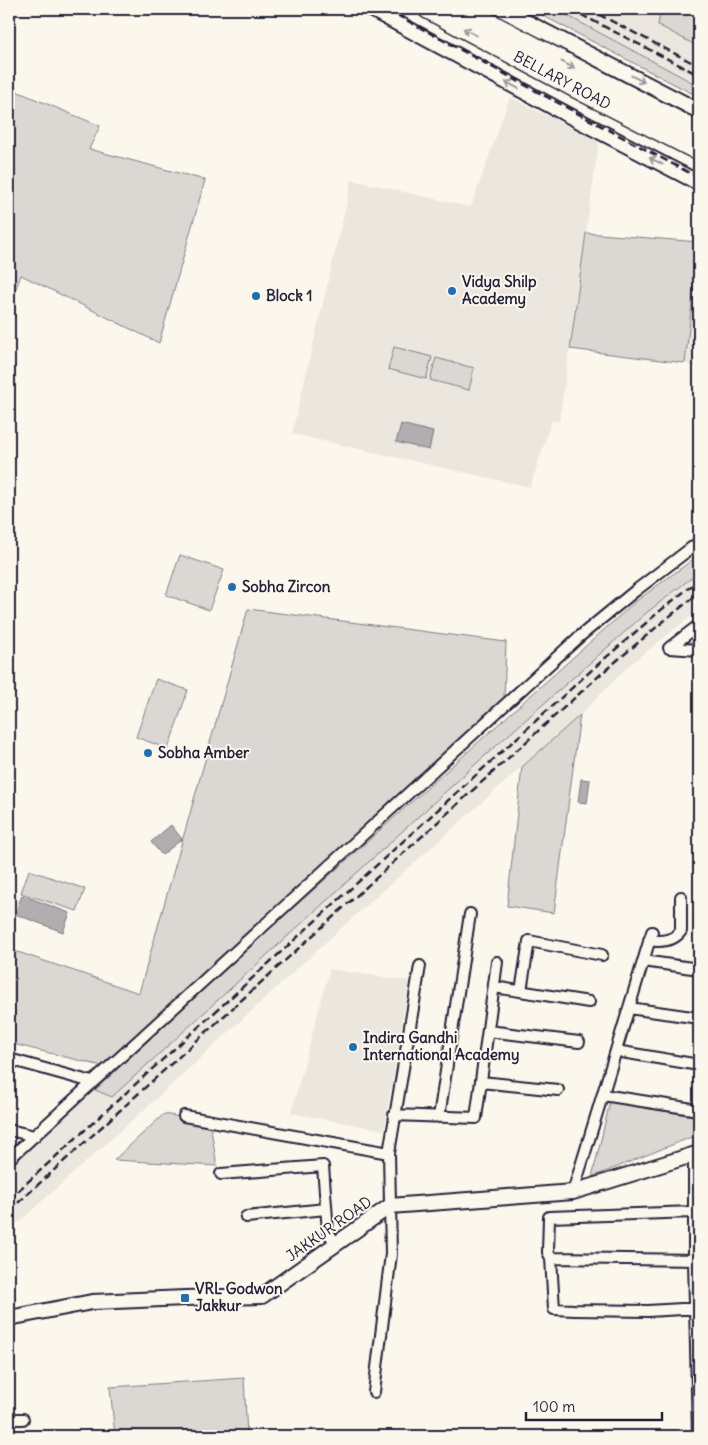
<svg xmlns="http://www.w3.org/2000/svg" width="708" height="1445" viewBox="0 0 708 1445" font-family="Delius,sans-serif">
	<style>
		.built { fill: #ebe7df }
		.green { fill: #dbd8d3; stroke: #7e7d87 }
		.water { fill: #b1aeb0; stroke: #787681 }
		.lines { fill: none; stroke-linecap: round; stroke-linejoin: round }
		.street-casing { stroke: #22223b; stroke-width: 14 }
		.secondary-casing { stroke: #22223b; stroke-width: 18 }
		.highway-casing { stroke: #22223b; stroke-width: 22 }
		.street { stroke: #fbf7ec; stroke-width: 10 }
		.secondary { stroke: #fbf7ec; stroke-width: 14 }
		.highway { stroke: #fbf7ec; stroke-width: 19 }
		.rail { stroke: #22223b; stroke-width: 2.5; stroke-dasharray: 8 4; stroke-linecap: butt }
		.oneway { stroke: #99979c }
		.poi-dot { fill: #1f6fb2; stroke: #fbf7ec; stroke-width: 2 }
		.labels { text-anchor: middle; stroke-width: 4; stroke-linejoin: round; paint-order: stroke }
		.street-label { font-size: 15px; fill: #22223b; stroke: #fbf7ec }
		.poi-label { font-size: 15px; font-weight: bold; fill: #22223b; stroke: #fbf7ec; text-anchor: start }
	</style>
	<rect width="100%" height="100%" fill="#fbf7ec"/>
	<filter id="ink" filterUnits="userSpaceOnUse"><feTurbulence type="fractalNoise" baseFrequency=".02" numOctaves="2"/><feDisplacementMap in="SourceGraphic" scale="10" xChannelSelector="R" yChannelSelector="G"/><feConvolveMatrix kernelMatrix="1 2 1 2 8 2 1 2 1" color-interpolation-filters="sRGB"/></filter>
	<g filter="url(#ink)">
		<path class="built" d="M555,9H661L658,25L699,47V86Z
			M510,97L599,142L559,422L552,420L530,487L292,434L352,180L471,207Z
			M699,245V370L685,363Z
			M699,572V610L632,663L580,715L339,930L167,1089L9,1231V1166L95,1090L112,1097L478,762L645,614Z
			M330,969L409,981L384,1130L291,1113Z"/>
		<path class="green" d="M530,9H555L699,86V97Z
			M661,9H699V47L658,25Z
			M9,88L100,126L89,149L205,180L159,343L21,275L9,306Z
			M586,233L699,242L685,363L570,349Z
			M394,347L432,357L426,379L388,369Z
			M436,358L474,368L469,390L430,380Z
			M180,555L224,570L209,610L166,595Z
			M699,555V572L645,614L478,762L112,1097L95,1090L235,960L635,602Z
			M248,609L506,642L504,699L102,1066L9,1043V949L139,993Z
			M156,679L188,690L168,749L136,737Z
			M580,715L554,913L507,906L522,767Z
			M29,870L85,889L77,911L21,893Z
			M610,1102L699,1117V1134L592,1177Z
			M164,1114L210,1123L217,1166L114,1160Z
			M244,1378L247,1436H115L110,1387Z"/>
		<path class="water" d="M401,424L433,432L429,450L396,442Z
			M581,779L590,780L587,803L578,802Z
			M171,825L182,839L162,855L151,842Z
			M22,895L70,913L63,932L15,914Z"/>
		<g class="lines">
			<g class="street-casing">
				<path id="street" d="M699,625L669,648L699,650
					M649,940C661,942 674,941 681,931V897
					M643,961L699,969
					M494,987L589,1002
					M521,991L529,941L602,955
					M629,1008L699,1018
					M488,1031L579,1042
					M616,1051L699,1065
					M9,1059L92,1082
					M481,1082L558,1090
					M603,1095L699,1110
					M394,1115L476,1118L497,962
					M184,1116L389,1153
					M439,1117L470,914
					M9,1130L35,1136
					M694,1155V1260L698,1436
					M9,1159L579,637L635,591L699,542
					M221,1174L323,1166L328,1232L336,1244
					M573,1192L652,932
					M699,1213L694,1212L549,1217L548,1252L551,1258L554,1309L574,1310L648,1311L699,1308
					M246,1217L326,1209
					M551,1258L699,1260
					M374,1392L391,1254L389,1153L420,966
					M9,1419H23"/>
			</g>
			<g class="secondary-casing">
				<path id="secondary" d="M371,9L570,116L699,183
					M501,9L699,111
					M9,1318L92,1302L185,1298L262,1296L390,1206L573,1192L699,1153"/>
			</g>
			<g class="highway-casing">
				<g id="highway">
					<path id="s1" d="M428,9L572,86L699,151"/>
					<path d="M463,9L596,79L699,132"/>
				</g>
			</g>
			<use href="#street" class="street"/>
			<use href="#secondary" class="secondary"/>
			<use href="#highway" class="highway"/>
			<path class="rail" d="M386,9L547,97L699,178
				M570,9L699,75
				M588,9L699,66
				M9,1199L595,667L661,610L699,580
				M9,1211L601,674L665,620L699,593"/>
		</g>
		<defs><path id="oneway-shaft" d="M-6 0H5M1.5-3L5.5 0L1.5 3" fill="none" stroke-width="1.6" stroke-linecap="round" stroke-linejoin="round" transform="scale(1.25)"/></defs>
		<g class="oneway">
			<use href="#oneway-shaft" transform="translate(470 32) rotate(-152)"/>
			<use href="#oneway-shaft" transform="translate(568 65) rotate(28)"/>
			<use href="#oneway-shaft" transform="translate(638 79) rotate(27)"/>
			<use href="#oneway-shaft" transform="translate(512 85) rotate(-152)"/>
			<use href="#oneway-shaft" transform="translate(656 161) rotate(-153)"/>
		</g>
	</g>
	<g class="poi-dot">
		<circle cx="452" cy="291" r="5"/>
		<circle cx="256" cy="296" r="5"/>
		<circle cx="232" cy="587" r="5"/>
		<circle cx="148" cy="753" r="5"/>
		<circle cx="353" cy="1047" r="5"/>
		<rect x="180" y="1293" width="10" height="10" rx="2.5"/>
	</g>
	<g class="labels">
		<g class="street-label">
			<text dy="5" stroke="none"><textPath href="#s1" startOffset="152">BELLARY ROAD</textPath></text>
			<text transform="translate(329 1229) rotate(-35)" y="5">JAKKUR ROAD</text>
		</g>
		<g class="poi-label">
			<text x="462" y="287">Vidya Shilp<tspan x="462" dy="17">Academy</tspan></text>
			<text x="266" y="301">Block 1</text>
			<text x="242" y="592">Sobha Zircon</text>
			<text x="158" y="758">Sobha Amber</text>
			<text x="363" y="1043">Indira Gandhi<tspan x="363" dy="17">International Academy</tspan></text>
			<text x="195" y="1294">VRL Godwon<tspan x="195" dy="17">Jakkur</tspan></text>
		</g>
	</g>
	<rect width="708" height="1445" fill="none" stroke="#fbf7ec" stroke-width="30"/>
	<rect x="15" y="15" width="678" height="1415" fill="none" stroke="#22223b" stroke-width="2" filter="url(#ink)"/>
	<path d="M526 1412v8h136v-8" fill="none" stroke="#22223b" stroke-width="2.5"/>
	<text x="533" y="1412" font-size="15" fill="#22223b" stroke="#fbf7ec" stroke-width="4" paint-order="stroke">100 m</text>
</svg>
